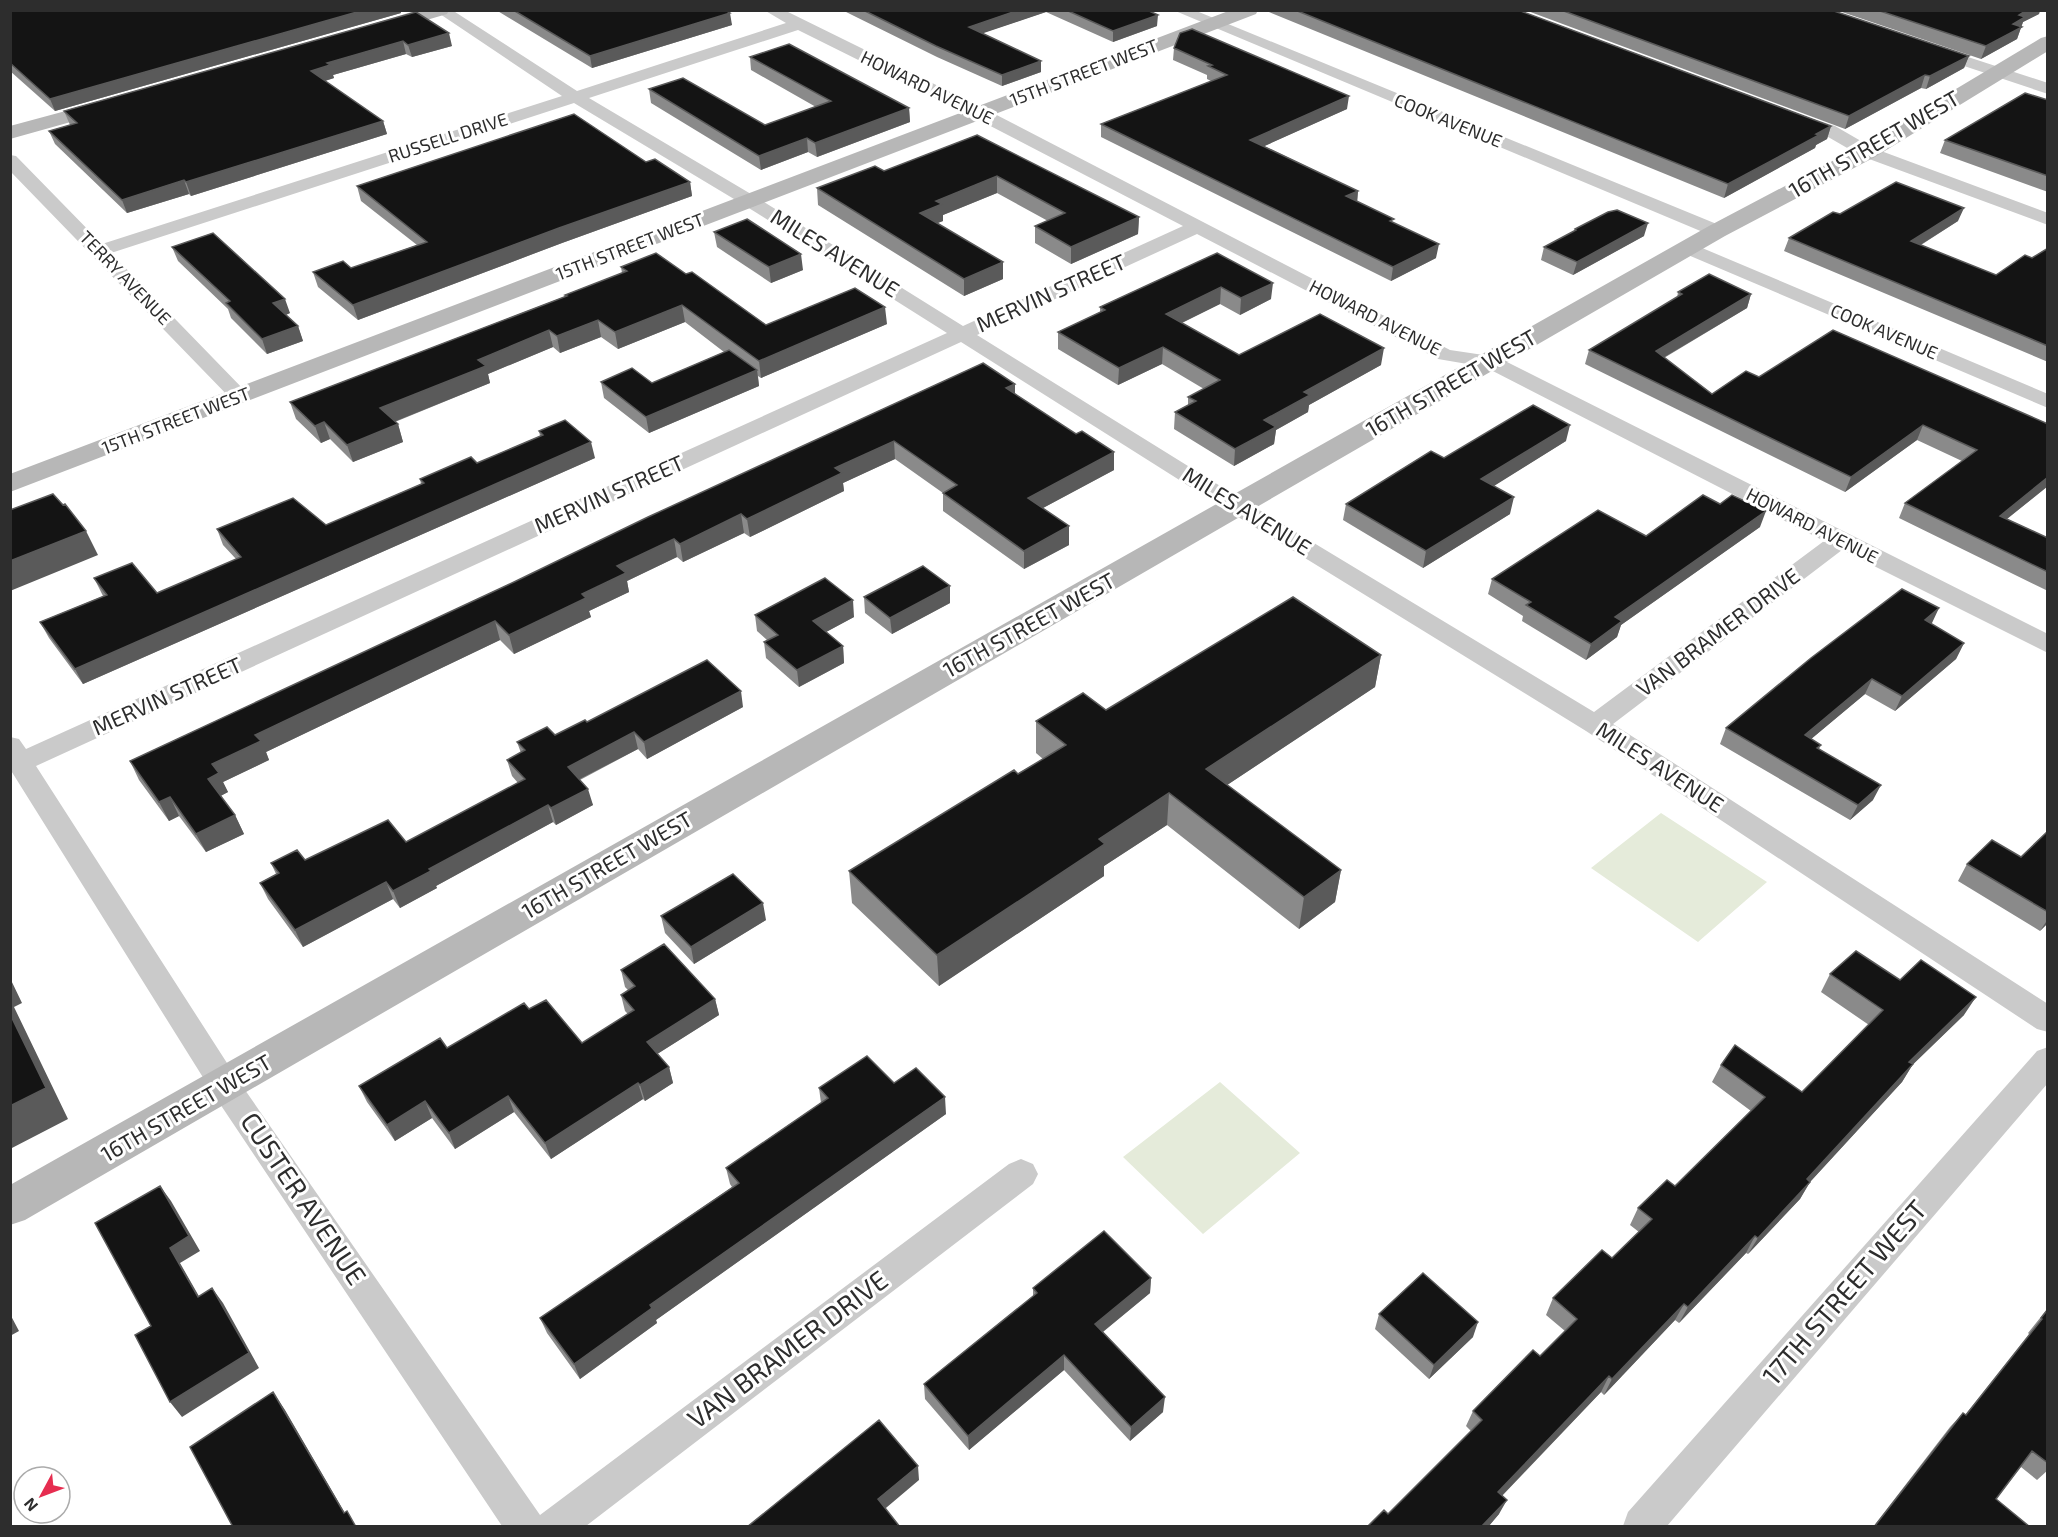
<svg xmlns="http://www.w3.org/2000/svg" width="2058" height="1537" viewBox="0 0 2058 1537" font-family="'Exo 2',sans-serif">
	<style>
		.green { fill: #e5ebda }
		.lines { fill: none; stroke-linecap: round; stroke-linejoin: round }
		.street { fill: #cacaca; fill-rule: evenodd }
		.secondary { fill: #b7b7b7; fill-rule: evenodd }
		.wall { fill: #8a8a8a }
		.shaded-wall { fill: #5a5a5a }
		.building { fill: #141414; stroke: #5a5a5a; stroke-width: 1.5 }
		.labels { text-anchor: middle; stroke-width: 6; stroke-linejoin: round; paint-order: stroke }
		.far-street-label { font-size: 18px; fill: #2d2d2d; stroke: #fff }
		.street-label { font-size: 22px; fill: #2d2d2d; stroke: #fff }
		.near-street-label { font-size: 27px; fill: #2d2d2d; stroke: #fff }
	</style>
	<rect width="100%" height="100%" fill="#fff"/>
	<path class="green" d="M1661,813L1767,882L1698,942L1591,868Z
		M1220,1082L1300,1153L1203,1234L1123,1157Z"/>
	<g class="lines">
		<path class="street" d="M434,10H452L577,91L786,23L764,10H784L985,109L1450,350L1497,357L2048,634V653L1842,550L1613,724L2048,1004V1032L2037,1029L1586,731L1230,512L961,342L36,766L236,1077L540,1515L1009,1164L1021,1159L1033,1164L1038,1174L1033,1184L586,1526H502L214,1095L10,769V737L19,739L26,749L947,333L744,205L574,103L111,253L247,393L251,397L247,401L240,403L233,401L10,171V155L16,156L102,244L562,96ZM798,30L973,117L1183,226L963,326L756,197L589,98ZM1197,234L1438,359L1485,367L1824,541L1594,712L1246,502L977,335Z
			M1173,10H1194L1724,227L1726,231L1724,235H1710Z
			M1931,45L2048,83V94L1925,53L1923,50Z
			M1795,113L1835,126L1873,148L2048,213V225L1861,156L1823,134L1789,122L1787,118Z
			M1688,242L2048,394V408L1681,252L1679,248L1681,244Z
			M2048,1047V1083L1667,1526H1623L1628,1512L2037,1051Z"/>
		<path class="secondary" d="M418,10H449L447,14L379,34L372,32L370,28L372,24Z
			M1231,10H1258L1256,14L10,492V474Z
			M2048,36V51L1875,157L1725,236L25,1220L10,1225V1185L1709,226L1859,147L2041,38Z
			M110,99L117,101L120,105L117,109L10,139V126Z"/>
	</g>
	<path class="wall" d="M10,10H400L401,13L55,111L10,71Z
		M496,10H725L732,25L592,68Z
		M842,10H1147L1157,26L1113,42L1046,12L982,33L1041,61V72L1002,86L937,57Z
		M1264,10H1518L1831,126L1827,139L1816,145L1815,148L1724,198Z
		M1525,10H1831L1969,56L1964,68L1926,89L1921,88L1845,129Z
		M1836,10H2040L2039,14L2023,22L2017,39L1981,59Z
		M416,12L452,46L412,57L406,54L333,75L334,78L325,81L383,121L387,134L191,196L189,194L127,213L55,144L49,131L70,125L64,111Z
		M1174,48L1347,109L1264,146L1358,191L1357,201L1393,222L1436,258L1391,281L1101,137V124L1211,81L1207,79V75L1173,60Z
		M750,57L909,108L910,122L817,157L808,152L761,170L651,103L649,89L765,125L816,107L751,70Z
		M2048,100V192L1940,153L1945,140Z
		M977,135L1139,217L1138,234L1071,264L1035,243V226L1048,221L997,193L943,215V221L937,223L1003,262V279L964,296L818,205L817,188L884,171Z
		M646,162L690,182L692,196L562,243L358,320L318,287L313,272L351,268L417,245L361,201L357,186Z
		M1840,214L1958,221L1921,245L1996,275L2032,258L2048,248V362L1784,251L1789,238Z
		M1575,229L1644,236L1573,275L1541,260L1544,247L1574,231Z
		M714,232L803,270L771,283L717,247Z
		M172,247L290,313L286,315L298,326L303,341L267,354L231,318L228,309L178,261Z
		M1217,253L1271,299L1240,315L1220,304L1182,323L1239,355L1381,365L1309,405L1308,412L1276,430L1274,444L1234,466L1174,429L1175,412L1188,405V397L1204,389L1162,364L1118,385L1058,349V332L1100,312V307Z
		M621,267L686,274L766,325L887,324L761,378L758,376L759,386L649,433L604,398L601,382L652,383L724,352L685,322L618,349L601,337L560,353L553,347L488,374L490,383L395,422L398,424L403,442L353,462L330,439L321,443L296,419L290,402L566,296L565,295L622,273Z
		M1678,292L1751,294L1747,308L1664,358L1712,394L1759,377L1833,330L2048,486L2007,519L2048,538V591L1899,518L1905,503L1962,461L1917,440L1845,492L1585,364L1589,350L1677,298Z
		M1015,394L1076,434L1114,452V470L1043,508L1069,545L1024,569L943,511V493L895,459L843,483L844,491L750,537L744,533L683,562L677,557L627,581L629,592L589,611L591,617L514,654L500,640L266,752L269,760L223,782L228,792L220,796L235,815L244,834L206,852L179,816L169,821L139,780L130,761L514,582Z
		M539,431L595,458L83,684L49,638L40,622L103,596L94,578L157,593L236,559L223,545L217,529L326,525L421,484L420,479L477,463L540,436Z
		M1566,441L1493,486L1510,514L1423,568L1343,520L1346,504L1444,458Z
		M1760,527L1621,625L1617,637L1586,660L1522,621L1523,616L1488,594L1492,579L1646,536Z
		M864,597L950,603L892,634L865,613Z
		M755,615L854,617L826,632L843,646L844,663L799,687L766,658L764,642L767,640L757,631Z
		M1931,624L1964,643L1956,659L1895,711L1865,694L1811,739L1821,745L1819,749L1873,800L1850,820L1720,744L1726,728Z
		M1381,655L1375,687L1227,785L1341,870L1335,902L1299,929L1167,825L1104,866V876L939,986L852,903L849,871L1043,759L1036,753V721L1106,710Z
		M743,707L647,759L638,749L580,780L593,805L556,825L553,822L436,886L437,888L400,908L393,899L303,947L268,899L260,883L276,874L271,863L305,860L406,842L518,783L512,776L507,760L521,753L517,742L555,735L587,722Z
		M2048,831V923L2040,931L1958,881L1967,864L2021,857Z
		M661,916L766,920L694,964L665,933Z
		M621,970L715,999L719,1015L657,1054L669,1067L673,1083L645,1101L643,1099L551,1159L514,1112L455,1149L432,1118L395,1141L367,1102L359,1086L447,1048L529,1009L582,1043L628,1014L625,1011L621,995L628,990L625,987Z
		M1830,974L1900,980L1964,1015L1913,1064L1902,1082L1810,1182L1800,1199L1748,1254L1746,1253L1679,1323L1675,1320L1604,1395L1601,1392L1502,1496L1499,1514L1488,1527H1367L1388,1514L1471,1431L1466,1426L1473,1411L1540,1356L1565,1331L1546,1315L1553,1298L1612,1258L1639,1232L1630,1225L1638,1208L1675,1186L1751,1111L1712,1082L1721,1065L1802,1092L1869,1025L1821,992Z
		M894,1083L946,1114L656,1320L657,1323L580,1379L547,1333L540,1318L732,1187L730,1184L726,1168L821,1103L819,1088Z
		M1151,1278L1150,1293L1103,1332L1163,1412L1130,1441L1064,1370L969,1450L925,1399L924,1384L1033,1296V1288Z
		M2048,1308V1470L2037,1480L2021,1467L1996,1499L2030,1527H1873L1950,1427L1963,1413L1965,1415L2029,1334L2028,1333Z
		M1379,1314L1473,1337L1429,1379L1375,1329Z"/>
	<path class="shaded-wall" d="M364,10H400L401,13L55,111L50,99Z
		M1019,10H1046V12L969,38V27Z
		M2027,10H2040L2039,14L2023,22L2017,39L1981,59L1986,46L2013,24L2019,15Z
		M730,13L732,25L592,68L590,56Z
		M1158,15L1157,26L1113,42V31Z
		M449,33L452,46L412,57L408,45Z
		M403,41L406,54L333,75L334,78L315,84L311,71L327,63Z
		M1969,56L1964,68L1926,89L1930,76Z
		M1041,61V72L1002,86V75Z
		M1925,75L1921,88L1845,129L1849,116Z
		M1349,96L1347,109L1249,153L1250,140Z
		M909,108L910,122L817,157L815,143Z
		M383,121L387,134L191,196L186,182Z
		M1831,126L1827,139L1816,145L1815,148L1724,198L1728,184Z
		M807,138L808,152L761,170L759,156Z
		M997,176V193L943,215V221L920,230V213L936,201Z
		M184,180L189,194L127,213L122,200Z
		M690,182L692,196L562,243L358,320L353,305L559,228Z
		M1358,191L1357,204L1346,196Z
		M1964,208L1958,221L1906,254L1911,241Z
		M1139,217L1138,234L1071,264V247Z
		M1648,223L1644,236L1573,275L1577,262Z
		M1439,244L1436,258L1391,281L1393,267Z
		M801,254L803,270L771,283L769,267Z
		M1003,262V279L964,296V279Z
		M1273,283L1271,299L1240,315L1241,298Z
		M1221,287L1220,304L1165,331L1166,314Z
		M1751,294L1747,308L1651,365L1656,351Z
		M285,299L290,313L278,318L273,303Z
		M682,305L685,322L618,349L615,332Z
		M885,307L887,324L761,378L759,361Z
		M598,320L601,337L560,353L557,336Z
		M298,326L303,341L267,354L262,339Z
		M549,330L553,347L488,374L490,383L386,425L380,408L478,360Z
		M1163,347L1162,364L1118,385L1119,368Z
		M1384,348L1381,365L1309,405L1308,412L1276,430L1274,444L1234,466L1235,449L1264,420L1304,392Z
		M757,370L759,386L649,433L646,417Z
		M1015,384V402L1006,388Z
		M324,422L330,439L321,443L315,426Z
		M398,424L403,442L353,462L347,445Z
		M1570,425L1566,441L1478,496L1481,479Z
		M1923,425L1917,440L1845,492L1851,477Z
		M894,441L895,459L843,483L844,491L750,537L747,519L835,468Z
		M591,442L595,458L83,684L75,669Z
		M1114,452V470L1028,516V498Z
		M2048,477V486L1993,530L2000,516Z
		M1514,497L1510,514L1423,568L1426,551Z
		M1766,511L1760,527L1621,625L1617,637L1586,660L1591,644L1615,617Z
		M741,514L744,533L683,562L680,544Z
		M1069,526V545L1024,569V551Z
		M86,531L98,555L10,591V561Z
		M674,539L677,557L627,581L629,592L589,611L591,617L514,654L509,635L582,594L617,566Z
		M950,586V603L892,634L890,618Z
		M853,600L854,617L815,638L813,621Z
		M1939,608L1932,623L1918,635L1925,620Z
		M495,621L500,640L266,752L269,760L223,782L228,792L217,798L208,779L212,764L255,735Z
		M1964,643L1956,659L1895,711L1902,696Z
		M843,646L844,663L799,687L797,670Z
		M1381,655L1375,687L1203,801L1206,769Z
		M1872,679L1865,694L1798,750L1805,735Z
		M741,691L743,707L647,759L644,742Z
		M634,732L638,749L572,783L568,767Z
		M1881,785L1873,800L1850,820L1858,805Z
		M588,789L593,805L556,825L551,808Z
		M1169,793L1167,825L1104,866V876L939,986L937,955L1099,839Z
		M170,797L179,816L169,821L159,802Z
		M548,805L553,822L436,886L437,888L400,908L393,891L429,869Z
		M235,815L244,834L206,852L196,834Z
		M1341,870L1335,902L1299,929L1304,897Z
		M386,882L393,899L303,947L295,930Z
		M763,903L766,920L694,964L691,947Z
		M2048,919V923L2040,931Z
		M10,978L22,1003L14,1007L68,1119L10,1149Z
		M1976,997L1964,1015L1898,1079L1909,1062Z
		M715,999L719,1015L651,1058L647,1042Z
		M1913,1064L1902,1082L1810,1182L1800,1199L1748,1254L1758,1238L1807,1179Z
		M669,1067L673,1083L645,1101L640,1085Z
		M638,1083L643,1099L551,1159L545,1143Z
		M508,1096L514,1112L455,1149L449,1133Z
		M945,1097L946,1114L656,1320L657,1323L580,1379L574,1364L650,1305Z
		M425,1101L432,1118L395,1141L387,1125Z
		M160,1186L171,1201L200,1251L180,1263L208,1312L198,1297L170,1248Z
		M1755,1236L1746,1253L1679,1323L1688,1307Z
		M1151,1278L1150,1293L1094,1339L1095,1324Z
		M212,1288L223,1303L259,1368L182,1417L170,1402Z
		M1684,1304L1675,1320L1604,1395L1612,1379Z
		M10,1314L19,1331L10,1336Z
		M1478,1322L1473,1337L1429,1379L1434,1365Z
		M1064,1355V1370L969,1450L968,1436Z
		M1609,1376L1601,1392L1491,1507L1498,1492Z
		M273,1392L285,1410L353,1527L344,1513Z
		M1165,1397L1163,1412L1130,1441L1131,1427Z
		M918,1466L919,1480L880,1513L878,1499Z
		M1507,1500L1499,1514L1488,1527H1481Z"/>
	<path class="building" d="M10,10H364L50,99L10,63Z
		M513,10H725L730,13L590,56Z
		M863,10H1019L969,27L1041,61L1002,75L936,46Z
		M1066,10H1147L1158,15L1113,31Z
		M1295,10H1518L1831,126L1816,134L1819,135L1728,184Z
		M1561,10H1831L1969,56L1930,76L1925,75L1849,116Z
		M1877,10H2027L2019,15L2025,17L2013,24L2022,27L1986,46Z
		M416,12L449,33L408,45L403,41L327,63L330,65L311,71L383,121L186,182L184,180L122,200L49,131L77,123L64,111Z
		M1192,29L1349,96L1250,140L1358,191L1346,196L1394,219L1390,221L1439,244L1393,267L1101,124L1227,75L1208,66L1212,65L1174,48L1180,33Z
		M789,44L909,108L815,143L807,138L759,156L649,89L683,78L765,125L831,101L750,57Z
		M2025,93L2048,100V176L1945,140Z
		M574,114L646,162L655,159L690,182L559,228L353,305L313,272L343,261L351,268L427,242L357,186Z
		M977,135L1139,217L1071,247L1035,226L1065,213L997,176L936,201L942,204L920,213L1003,262L964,279L817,188L875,166L884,171Z
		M1896,182L1964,208L1911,241L1996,275L2025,255L2032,258L2048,248V346L1789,238L1833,212L1840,214Z
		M1617,210L1648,223L1577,262L1544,247L1576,230L1575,229L1608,212Z
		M747,219L801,254L769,267L714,232Z
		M213,233L285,299L273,303L298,326L262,339L226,303L230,301L172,247Z
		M656,253L686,274L692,272L766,325L855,288L885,307L759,361L682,305L615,332L598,320L557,336L549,330L478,360L486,366L380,408L398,424L347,445L324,422L315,426L290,402L567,296L565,295L627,271L621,267Z
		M1217,253L1273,283L1241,298L1221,287L1166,314L1239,355L1320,314L1384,348L1304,392L1310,395L1264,420L1276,427L1235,449L1175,412L1196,401L1188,397L1220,380L1163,347L1119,368L1058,332L1105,310L1100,307Z
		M1709,274L1751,294L1656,351L1712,394L1746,371L1759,377L1833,330L2048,424V477L2000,516L2048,538V572L1905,503L1977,450L1923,425L1851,477L1589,350L1682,294L1678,292Z
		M729,350L757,370L646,417L601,382L632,368L652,383Z
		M983,363L1015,384L1006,388L1076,434L1082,431L1114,452L1028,498L1069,526L1024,551L943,493L957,485L894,441L835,468L842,473L747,519L741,514L680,544L674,539L617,566L626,573L582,594L586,598L509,635L495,621L255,735L261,741L212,764L219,773L208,779L235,815L196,834L170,797L159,802L130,761L514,582L648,517Z
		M1533,405L1570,425L1481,479L1514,497L1426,551L1346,504L1431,451L1444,458Z
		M565,420L591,442L75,669L40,622L107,595L94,578L132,563L157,593L241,557L217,529L293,498L326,525L424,483L420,479L471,457L477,463L543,435L539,431Z
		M53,494L63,505L65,504L86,531L10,561V510Z
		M1703,495L1720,504L1732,495L1766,511L1615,617L1622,621L1591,644L1526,605L1531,602L1492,579L1598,510L1646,536Z
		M923,566L950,586L890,618L864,597Z
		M825,578L853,600L813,621L843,646L797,670L764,642L778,635L755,615Z
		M1902,589L1939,608L1925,620L1964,643L1902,696L1872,679L1805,735L1821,745L1817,748L1881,785L1858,805L1726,728L1811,658Z
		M1293,597L1381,655L1206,769L1341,870L1304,897L1169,793L1099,839L1105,844L937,955L849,871L1014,770L1018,774L1066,745L1036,721L1083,693L1106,710Z
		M707,660L741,691L644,742L634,732L568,767L588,789L551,808L548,805L429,869L431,871L393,891L386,882L295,930L260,883L279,873L271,863L297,850L305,860L388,820L406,842L525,779L507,760L525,750L517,742L547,727L555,735L585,720L587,722Z
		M2048,831V912L1967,864L1992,840L2021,857Z
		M733,874L763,903L691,947L661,916Z
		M664,944L715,999L647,1042L669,1067L640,1085L638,1083L545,1143L508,1096L449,1133L425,1101L387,1125L359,1086L440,1038L447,1048L524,1003L529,1009L546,1000L582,1043L634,1010L621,995L635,986L621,970Z
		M1856,951L1900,980L1921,960L1976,997L1909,1062L1913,1064L1807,1179L1810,1182L1758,1238L1755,1236L1688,1307L1684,1304L1612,1379L1609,1376L1498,1492L1507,1500L1481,1527H1367L1384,1510L1388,1514L1482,1420L1473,1411L1533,1350L1540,1356L1577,1319L1553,1298L1602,1250L1612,1258L1652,1219L1638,1208L1667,1180L1675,1186L1765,1097L1721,1065L1735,1045L1802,1092L1883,1010L1830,974Z
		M10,1014L46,1088L10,1106Z
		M867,1056L894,1083L916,1068L945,1097L650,1305L652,1308L574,1364L540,1318L739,1183L726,1168L828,1098L819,1088Z
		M160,1186L189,1236L170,1248L198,1297L212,1288L249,1353L170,1402L135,1335L151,1326L95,1223Z
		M1104,1231L1151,1278L1095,1324L1165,1397L1131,1427L1064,1355L968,1436L924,1384L1037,1293L1033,1288Z
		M1423,1273L1478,1322L1434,1365L1379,1314Z
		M2048,1309V1463L2032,1451L1996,1499L2030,1527H1874L1963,1413L1966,1415L2042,1319L2041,1318Z
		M273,1392L344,1513L347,1511L356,1527H233L190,1447Z
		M879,1420L918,1466L878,1499L900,1527H747Z"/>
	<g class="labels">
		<g class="far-street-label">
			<text transform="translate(1084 73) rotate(-21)" y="6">15TH STREET WEST</text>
			<text transform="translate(927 88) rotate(26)" y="6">HOWARD AVENUE</text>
			<text transform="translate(1448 121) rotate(22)" y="6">COOK AVENUE</text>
			<text transform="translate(448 138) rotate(-18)" y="6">RUSSELL DRIVE</text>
			<text transform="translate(630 247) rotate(-21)" y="6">15TH STREET WEST</text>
			<text transform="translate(125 278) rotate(46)" y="6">TERRY AVENUE</text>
			<text transform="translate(1375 318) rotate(27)" y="6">HOWARD AVENUE</text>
			<text transform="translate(1884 332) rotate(23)" y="6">COOK AVENUE</text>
			<text transform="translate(176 421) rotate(-21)" y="6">15TH STREET WEST</text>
			<text transform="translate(1812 526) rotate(27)" y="6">HOWARD AVENUE</text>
		</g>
		<g class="street-label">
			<text transform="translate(1874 144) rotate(-30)" y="8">16TH STREET WEST</text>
			<text transform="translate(835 253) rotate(32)" y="8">MILES AVENUE</text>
			<text transform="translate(1051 293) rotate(-24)" y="8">MERVIN STREET</text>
			<text transform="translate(1451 383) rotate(-30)" y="8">16TH STREET WEST</text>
			<text transform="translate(609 494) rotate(-24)" y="8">MERVIN STREET</text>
			<text transform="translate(1247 511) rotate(32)" y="8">MILES AVENUE</text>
			<text transform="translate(1029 625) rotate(-29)" y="8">16TH STREET WEST</text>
			<text transform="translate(1718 632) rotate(-37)" y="8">VAN BRAMER DRIVE</text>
			<text transform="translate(167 696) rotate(-24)" y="8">MERVIN STREET</text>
			<text transform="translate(1660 767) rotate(33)" y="8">MILES AVENUE</text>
			<text transform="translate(607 865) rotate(-30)" y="8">16TH STREET WEST</text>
			<text transform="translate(186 1108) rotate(-30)" y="8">16TH STREET WEST</text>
		</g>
		<g class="near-street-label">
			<text transform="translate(303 1199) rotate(56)" y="9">CUSTER AVENUE</text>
			<text transform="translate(1845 1293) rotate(-49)" y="9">17TH STREET WEST</text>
			<text transform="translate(788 1350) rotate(-37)" y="9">VAN BRAMER DRIVE</text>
		</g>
	</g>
	<rect width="2058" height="1537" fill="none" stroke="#2d2d2d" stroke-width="24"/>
	<g transform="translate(42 1495) rotate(229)"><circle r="28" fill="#ffffff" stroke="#ababab" stroke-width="1.5"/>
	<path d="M0-4.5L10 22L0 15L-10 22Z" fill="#e62d50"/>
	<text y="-9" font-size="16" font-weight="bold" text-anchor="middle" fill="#2d2d2d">N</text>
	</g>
</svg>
